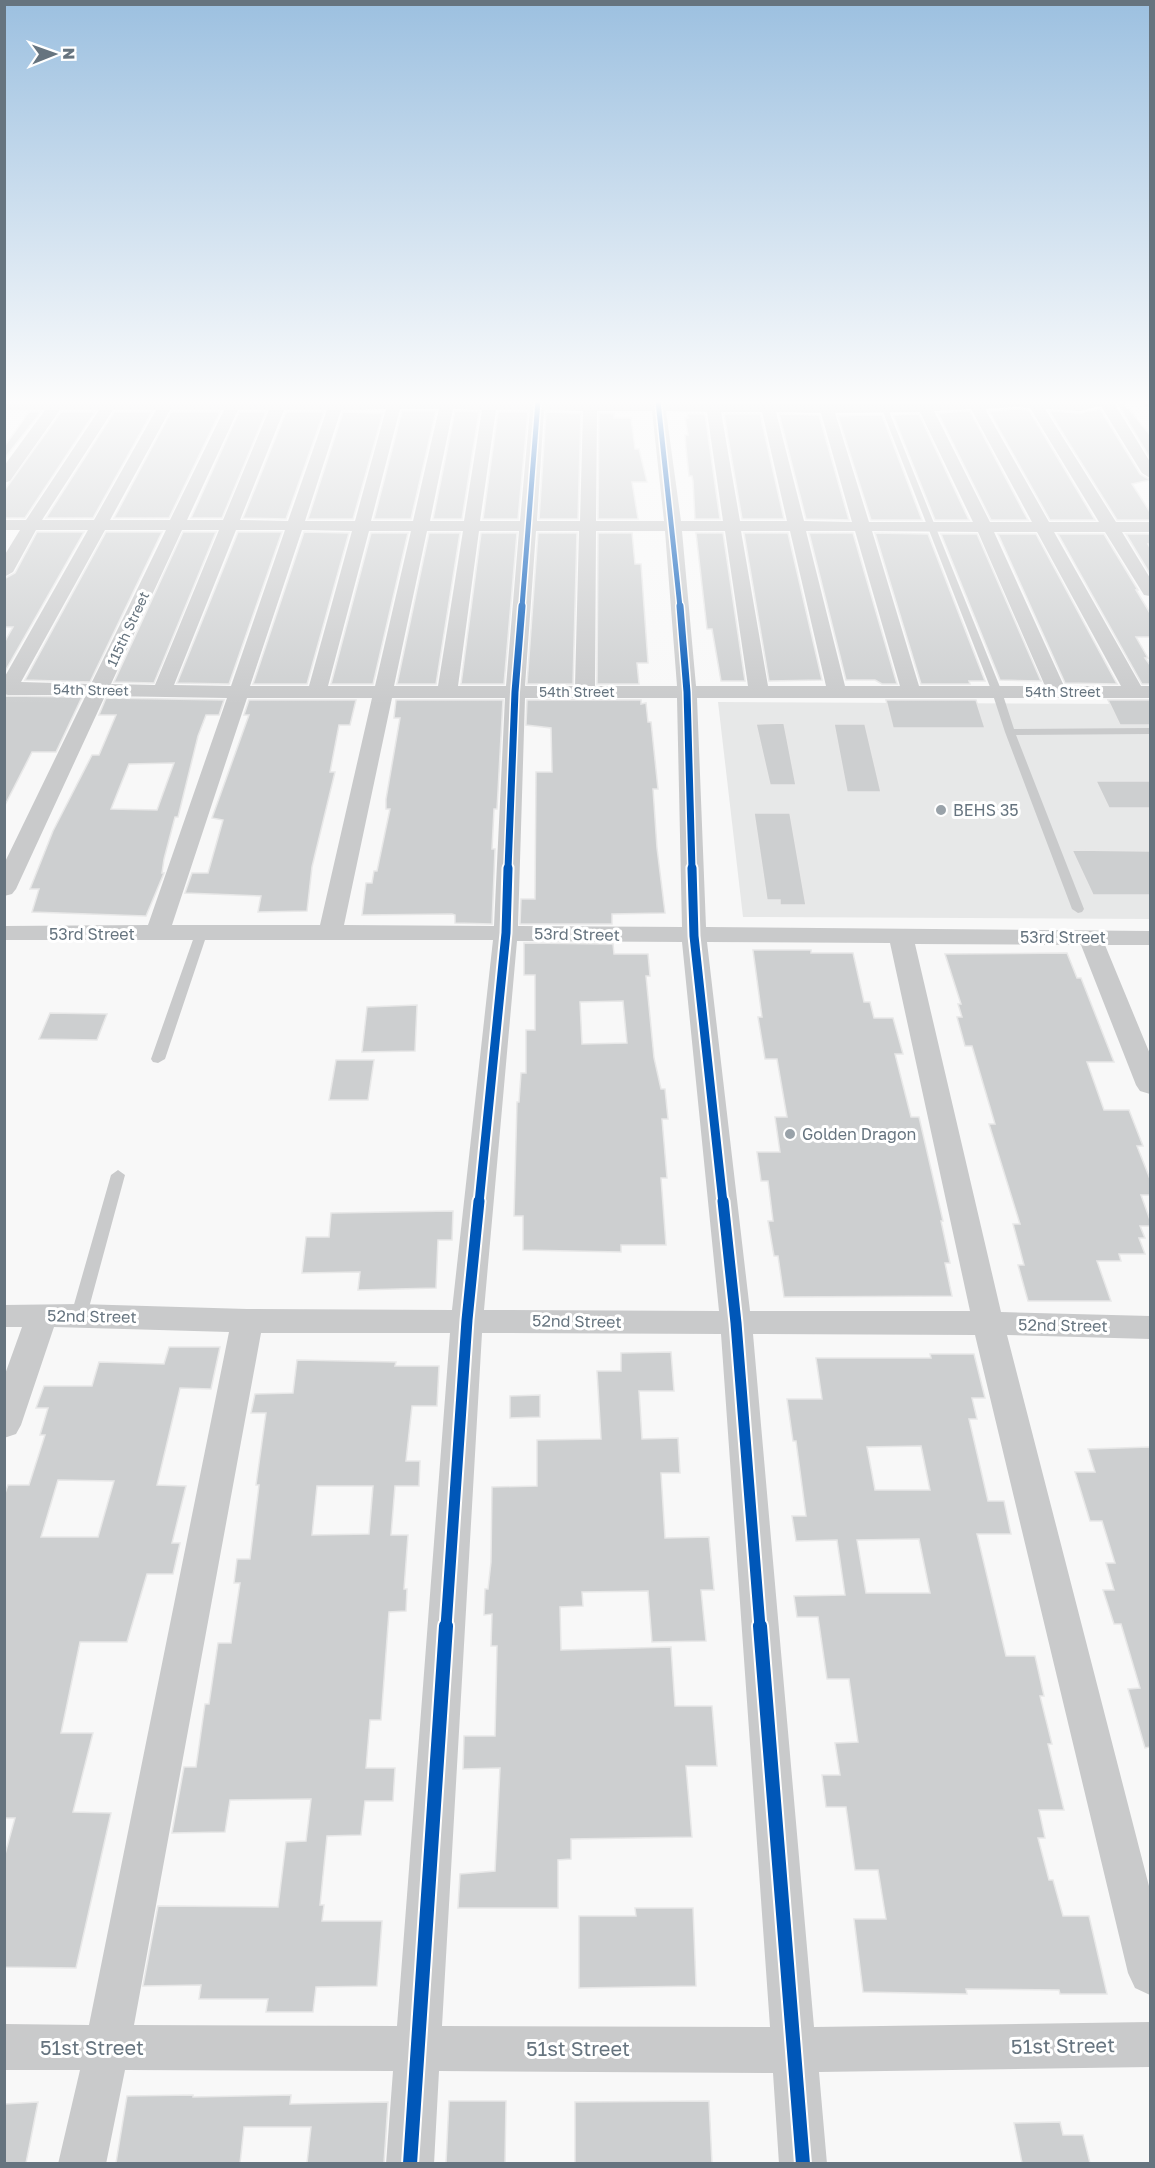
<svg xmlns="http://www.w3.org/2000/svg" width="1155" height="2168" viewBox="0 0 1155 2168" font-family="'Golos Text',sans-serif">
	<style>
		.built { fill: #e7e8e8 }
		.building { fill: #cdcfd0; stroke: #e8e8e8; stroke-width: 1.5; fill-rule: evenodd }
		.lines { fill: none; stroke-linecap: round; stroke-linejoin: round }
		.lane { fill: #c9cacb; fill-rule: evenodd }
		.street { fill: #c9cacb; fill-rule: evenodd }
		.cycleway-far4-casing { stroke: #fff; stroke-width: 8 }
		.cycleway-far3-casing { stroke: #fff; stroke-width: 10 }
		.cycleway-far2-casing { stroke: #fff; stroke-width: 13 }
		.cycleway-far1-casing { stroke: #fff; stroke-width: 15 }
		.cycleway-casing { stroke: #fff; stroke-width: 18 }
		.cycleway-far4 { stroke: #0057b8; stroke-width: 5 }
		.cycleway-far3 { stroke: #0057b8; stroke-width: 7 }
		.cycleway-far2 { stroke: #0057b8; stroke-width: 9 }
		.cycleway-far1 { stroke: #0057b8; stroke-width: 11 }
		.cycleway { stroke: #0057b8; stroke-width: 14 }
		.poi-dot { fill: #99a2a9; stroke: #fff; stroke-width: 2 }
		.labels { text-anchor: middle; stroke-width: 6; stroke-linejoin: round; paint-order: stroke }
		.far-street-label { font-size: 14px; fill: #66747f; stroke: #fff }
		.poi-label { font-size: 16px; fill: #66747f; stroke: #fff; text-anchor: start }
		.street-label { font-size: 16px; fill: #66747f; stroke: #fff }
		.near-street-label { font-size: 20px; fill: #66747f; stroke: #fff }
	</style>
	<rect width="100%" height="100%" fill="#f8f8f8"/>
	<path class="built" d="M718,702L1150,704V919L743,917Z"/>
	<path class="building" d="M1117,403H1124L1150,435V458Z
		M1015,409L1029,410L1095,520H1050L989,411Z
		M1100,409L1140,474L1150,480L1132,484L1150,512V520H1117L1049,411L1080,413Z
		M402,411H436L411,519H374Z
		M455,411L479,412L462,519H433Z
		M970,411L1028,520H991L938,413Z
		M29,412H41L4,459V447Z
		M61,412H95L25,518H4V491Z
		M114,412H152L93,518H46Z
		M171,412H220L169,518H114Z
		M239,412H266L222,518H191Z
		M286,412H324L286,519L243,518Z
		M343,412L383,413L353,519H308Z
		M498,412H528L518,519H483Z
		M546,412L581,413L578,519H539Z
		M599,413H614V418H631L635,449H639L647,482H632L638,519H598Z
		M687,414H705L720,519H695L693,481L692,476H689L686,448L685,435H688L685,418H688Z
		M724,414H760L784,519H742Z
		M779,414L819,415L849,520L806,519Z
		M919,414L969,520H935L893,415Z
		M860,415H882L922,520H871L838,416Z
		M37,532H84L4,673V643L13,627H4V579L15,573Z
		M106,532H162L90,682L25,680Z
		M183,532H216L154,683L114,682Z
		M238,532H282L229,684L177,683Z
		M304,532L349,533L307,684H253Z
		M371,533H408L373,684H331Z
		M429,533H460L436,684H397Z
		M481,533H517L504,684H461Z
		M538,533H577L573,684H527Z
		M598,533H632L635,564H641L648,663H637L639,684H597Z
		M696,533H723L745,681H721L712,629H707Z
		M744,533H788L822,680L769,681Z
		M809,533H853L897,684H882L875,680H846Z
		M875,533L928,534L985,681H969L970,684H921Z
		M941,534H977L1041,681L1000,680Z
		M998,534H1036L1117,684L1065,683Z
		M1058,534H1104L1138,590H1136L1150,613V637H1136L1148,658H1145L1150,665V684H1142Z
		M1126,534H1150V544H1148L1150,548V574Z
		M4,696L82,697L56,752H32L4,807Z
		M106,698L224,700L219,715H206L198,736L178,817H175L164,859L162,873H164L146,916L32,912L39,889H30L53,831L92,755H99L116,715H99ZM174,763L157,810L111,809L129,764Z
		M249,700H356L350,725H339L330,772H335L312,867L307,911L258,912L261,896L185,893L192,873H208L223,820L212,818L249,715H244Z
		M396,700H503L497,809H494L492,849H495L492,924L455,923V915L452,914L362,915L366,883H372L374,871H377L390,809H386V799L400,718H394Z
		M527,700H641V704L646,703L648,722H651L658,789H653L657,848L665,913L612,914V924H520L521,899H535L536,772H552L551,728L526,725Z
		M886,700H976L985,728H893Z
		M1108,700H1150V725H1120Z
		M784,723L796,785H770L756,724Z
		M834,724H865L881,792H847Z
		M1096,781H1150V808H1109Z
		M754,813H790L806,905H780V900H767Z
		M1072,850L1150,851V895H1093Z
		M524,943L613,944L614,954H648L650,976H646L654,1058L661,1089H665L668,1119H662L667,1178H661L666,1245H621V1252L523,1250V1216H514L517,1102H519L521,1073H526V1030H535V975H524ZM623,1001L627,1043L582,1044L580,1002Z
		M753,950H811V953H853L864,1002H870L874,1018H893L903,1054H895L911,1117H919L943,1221H941L950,1263H945L952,1296L784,1297L778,1256H774L768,1221H773L768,1181H761L757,1152H780L775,1117H787L777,1059H765L758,1017H762Z
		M1067,953L1077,978H1081L1114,1062H1087L1104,1110H1129L1143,1146H1137L1150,1179V1195H1141L1150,1220V1226H1140L1145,1238H1139L1145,1254H1119L1121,1261H1097L1111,1301H1028L1018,1265H1024L1013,1224H1020L989,1124H995L972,1046H965L957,1017H962L958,1004H961L945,954Z
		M417,1005L415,1051L362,1052L367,1007Z
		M50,1013L107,1014L97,1040L39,1039Z
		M336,1060H374L368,1100H329Z
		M453,1211L452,1240H438L436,1288L358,1290L360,1272L302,1273L306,1237H329L331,1213Z
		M169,1347H220L211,1389L180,1388L157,1485L186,1486L172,1543H180L173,1574H147L127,1642H80L61,1733H93L73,1812L111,1813L76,1968L4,1967V1858L15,1818H4V1496L8,1485H29L45,1435H40L48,1408H36L44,1386H92L99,1362L164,1364ZM58,1480L114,1481L98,1537H41Z
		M671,1352L674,1391H639L642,1439L678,1438L680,1473H661L665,1538L709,1537L714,1590H701L706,1641L652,1642L648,1591L582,1592L583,1606L560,1607L561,1650L671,1647L675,1706H712L717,1766H686L692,1837L571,1839V1859L558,1860V1908H458L460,1874L495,1871L500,1768L463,1769L464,1736H495L497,1646H491L492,1614L484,1615L485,1589H488L491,1562L492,1487L537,1486V1440L601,1439L597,1371H621V1353Z
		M930,1354H974L985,1398H972L977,1419H969L988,1501H1004L1011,1534H977L1006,1656H1035L1044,1696H1040L1052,1744H1048L1064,1810H1039L1045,1838H1038L1049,1880H1053L1063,1916H1089L1107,1994H1060L1059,1990L966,1989L967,1994L863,1992L854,1919H886L878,1870H855L846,1807H826L822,1775H840L835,1743L858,1742L849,1679H827L818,1617H797L794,1596L845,1595L837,1540L796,1541L792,1516H806L796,1441H793L787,1399H822L816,1358H931ZM921,1446L930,1490H875L867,1447ZM919,1539L930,1593H866L857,1540Z
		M297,1360L396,1362L395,1366H439L437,1406H412L406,1461H420L419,1486H395L391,1535H408L404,1589H407L406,1611L389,1612L381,1720H370L366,1768H395L393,1801H365L361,1835L327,1836L320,1905H324L322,1921H382L377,1986L316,1987L313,2012H266L268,1999H199L201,1985L143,1986L158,1906L278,1907L286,1842L306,1841L311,1799L230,1800L225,1832L172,1833L184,1767H196L205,1704H209L218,1643H231L240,1583H234L237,1559H250L259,1485H256L266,1413H251L255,1394L293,1393ZM317,1486H373L369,1534L312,1535Z
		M540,1395V1417L510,1418V1396Z
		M1150,1447V1747L1145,1748L1128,1689L1140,1688L1121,1624H1114L1103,1590H1114L1106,1563H1115L1102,1521H1090L1075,1472H1095L1088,1449Z
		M635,1908H693L696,1986L579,1988V1916H636Z
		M193,2095V2097L291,2095L290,2104L388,2102L384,2163H307L311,2127H244L240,2163H116L127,2096Z
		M449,2101H506L505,2163H446Z
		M709,2101L712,2163H575V2102Z
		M38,2102L26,2163H4V2104Z
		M1060,2122L1063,2135H1083L1090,2163H1022L1014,2123Z"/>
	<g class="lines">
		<path class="lane" d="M881,407L888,409L1002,692L1014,729L1150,728V734L1016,735L1084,909L1082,912L1078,913L1072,909L1005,732L992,692Z
			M201,930L207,934L165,1059L158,1063L153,1062L151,1059L195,934Z
			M118,1170L125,1175L87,1315L85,1319H73L71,1315L111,1175Z"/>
		<path class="street" d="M287,401H665L705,403V401H719V403L760,404L759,401H773L774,404C887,405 1000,401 1113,401L1150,462V478L1142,473L1101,406L1080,411L1045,409L1116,522H1150V532H1122L1150,578V596L1144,595L1105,532H1054L1141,686H1150V698H697L706,927L1150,931V945H1105L1150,1054V1094L1140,1091L1136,1085L1081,945L915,944L1001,1312L1150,1316V1339L1007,1335L1150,1890V1995L1135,1988L1128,1973L975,1335L753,1334L814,2027L1150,2022V2067L819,2072L827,2164H779L773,2073L439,2071L434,2164H386L393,2071L125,2070L106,2164H58L80,2070H4V2024L89,2025L229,1332L54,1327L21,1425L16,1434L4,1438V1377L22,1327H4V1305L79,1304L247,1309L452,1310L493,940H4V926L148,925L227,698L105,696L16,889L12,894L4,896V864L86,695H8L4,694V678L88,530H36L13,572L4,577V556L20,530H4V520H26L99,410H60L10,481L4,483V466L45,410H4V402ZM1015,407L1030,408L1099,522H1049L985,409ZM386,409L355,521H305L341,410ZM400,409H439L413,521H371ZM453,409L482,410L464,521H430ZM971,409L1032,522H990L934,411ZM113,410H156L94,520H42ZM170,410H224L170,520H110ZM238,410H269L223,520H187ZM284,410H327L288,521L240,520ZM496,410H530L520,521H480ZM544,410L583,411L580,521H537ZM597,411H652L664,521H596ZM666,411L707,412L723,521H681ZM721,412H762L787,521H740ZM776,412L821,413L852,522L804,521ZM920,412L973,522H869L835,413ZM105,530H166L91,684L21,682ZM182,530H219L155,685L111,684ZM236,530H285L231,686L174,685ZM302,530L352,531L309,686H250ZM369,531H411L375,686H328ZM427,531H463L438,686H394ZM479,531H519L506,686H458ZM536,531H579L575,686H525ZM596,531H665L677,686H595ZM682,531H725L748,686H696ZM741,531H790L826,686H768ZM806,531H855L900,686H845ZM872,531L978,532L1045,686H919ZM994,532H1037L1121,686H1064ZM247,698H372L320,925H172ZM392,698H505L494,926L344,925ZM525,698H677L682,927L518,926ZM517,941L682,942L719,1311L484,1310ZM707,942L890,943L970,1311H750ZM261,1333H450L397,2026L134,2025ZM482,1333L721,1334L770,2027L442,2026Z
			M1142,401H1150V407L1145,406Z"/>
		<g class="cycleway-far4-casing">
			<path id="cycleway-far4" d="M658,401L680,607
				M522,607L538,401"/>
		</g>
		<g class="cycleway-far3-casing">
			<path id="cycleway-far3" d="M680,606L687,692L692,869
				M508,869L515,692L522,606"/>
		</g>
		<g class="cycleway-far2-casing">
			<path id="cycleway-far2" d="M692,868L694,936L723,1203
				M479,1203L506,933L508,868"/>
		</g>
		<g class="cycleway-far1-casing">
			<path id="cycleway-far1" d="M723,1201L736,1323L760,1627
				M446,1627L467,1320L479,1201"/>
		</g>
		<g class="cycleway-casing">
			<path id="cycleway" d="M760,1626L803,2164
				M410,2164L446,1626"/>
		</g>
		<use href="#cycleway-far4" class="cycleway-far4"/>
		<use href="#cycleway-far3" class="cycleway-far3"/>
		<use href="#cycleway-far2" class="cycleway-far2"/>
		<use href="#cycleway-far1" class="cycleway-far1"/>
		<use href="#cycleway" class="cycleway"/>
	</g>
	<linearGradient id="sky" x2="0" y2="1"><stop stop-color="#9cc0e0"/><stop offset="0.57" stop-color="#fcfcfc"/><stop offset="1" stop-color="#fcfcfc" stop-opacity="0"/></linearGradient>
	<rect width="1155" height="705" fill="url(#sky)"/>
	<g class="poi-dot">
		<circle cx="941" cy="810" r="6"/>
		<circle cx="790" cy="1134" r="6"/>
	</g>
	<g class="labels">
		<g class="far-street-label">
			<text transform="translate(128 629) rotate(-65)" y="5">115th Street</text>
			<text transform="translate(91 690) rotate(1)" y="5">54th Street</text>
			<text x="577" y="697">54th Street</text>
			<text x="1063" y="697">54th Street</text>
		</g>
		<g class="poi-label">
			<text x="953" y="816">BEHS 35</text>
			<text x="802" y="1140">Golden Dragon</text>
		</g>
		<g class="street-label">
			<text x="92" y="940">53rd Street</text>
			<text transform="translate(577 934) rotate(1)" y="6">53rd Street</text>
			<text x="1063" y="943">53rd Street</text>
			<text transform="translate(92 1316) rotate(1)" y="6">52nd Street</text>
			<text transform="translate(577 1321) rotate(1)" y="6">52nd Street</text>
			<text transform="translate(1063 1325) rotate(1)" y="6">52nd Street</text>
		</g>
		<g class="near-street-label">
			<text transform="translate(1063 2046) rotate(-1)" y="7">51st Street</text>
			<text x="92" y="2055">51st Street</text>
			<text x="578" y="2056">51st Street</text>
		</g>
	</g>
	<rect width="1155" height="2168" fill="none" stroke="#66747f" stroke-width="12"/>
	<g transform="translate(54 54) rotate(89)" stroke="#ffffff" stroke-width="4.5" paint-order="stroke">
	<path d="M0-4.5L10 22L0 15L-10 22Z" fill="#66747f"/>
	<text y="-9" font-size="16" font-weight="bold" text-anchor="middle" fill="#66747f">N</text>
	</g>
</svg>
